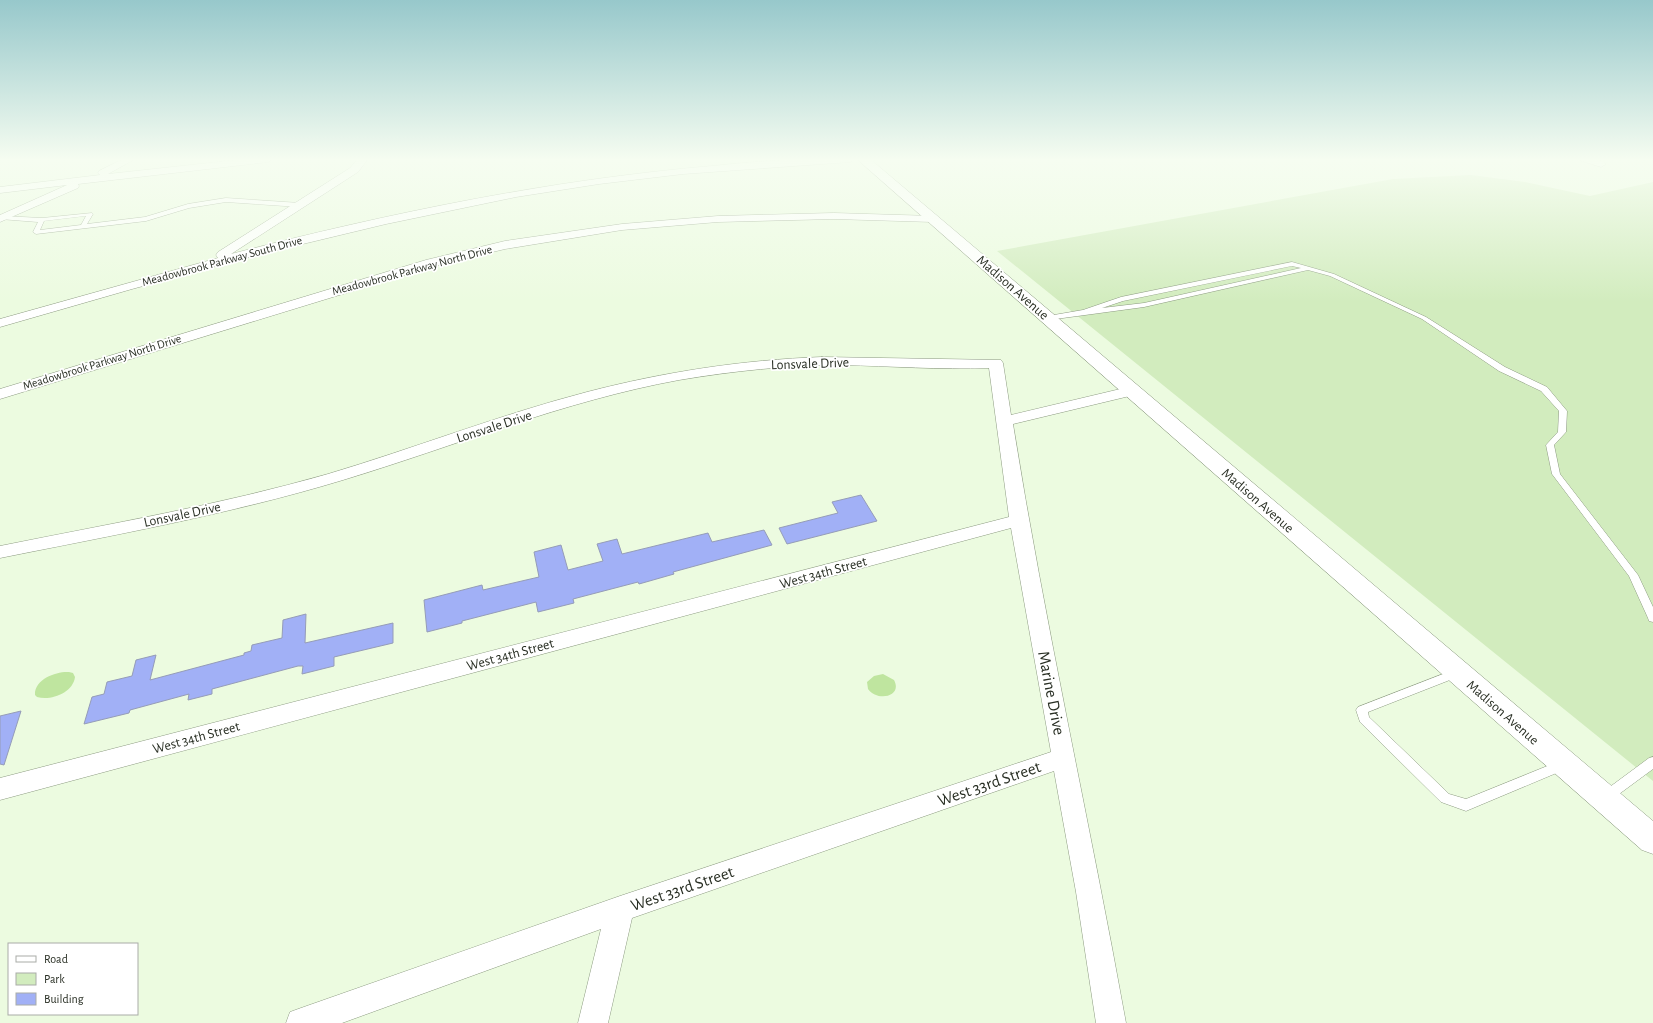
<svg xmlns="http://www.w3.org/2000/svg" width="1653" height="1023" viewBox="0 0 1653 1023" font-family="'Alegreya Sans',sans-serif">
	<style>
		.green { fill: #d2ecbe }
		.water { fill: #bfe59f }
		.building { fill: #a1b0f6; stroke: #959cb7 }
		.lines { fill: none; stroke-linecap: round; stroke-linejoin: round }
		.service-casing { stroke: #8d9b82; stroke-width: 1 }
		.minor-casing { stroke: #8d9b82; stroke-width: 1 }
		.tertiary-casing { stroke: #8d9b82; stroke-width: 1 }
		.service { fill: #fff; fill-rule: evenodd }
		.minor { fill: #fff; fill-rule: evenodd }
		.tertiary { fill: #fff; fill-rule: evenodd }
		.labels { text-anchor: middle; stroke-width: 3.5; stroke-linejoin: round; paint-order: stroke }
		.far-street-label { font-size: 12px; fill: #292f24; stroke: #fff }
		.street-label { font-size: 14px; fill: #292f24; stroke: #fff }
		.near-street-label { font-size: 17px; fill: #292f24; stroke: #fff }
	</style>
	<rect width="100%" height="100%" fill="#ecfbe0"/>
	<path class="green" d="M1471,175L1525,182L1590,196L1653,182V781L997,251L1393,179Z"/>
	<path class="water" d="M69,672L73,673L75,677C73,693 51,701 37,697L35,695C34,679 57,671 69,672Z
		M883,674L894,680C903,697 877,702 868,689L867,682L874,676Z"/>
	<path class="building" d="M861,495L877,521L787,544L779,528L838,513L832,502Z
		M764,530L772,545L673,572L674,574L639,584L638,582L573,599L574,603L538,612L536,602L462,621V623L427,632L424,600L482,585L483,590L539,577L534,552L561,545L568,570L603,561L597,544L617,539L622,554L708,533L712,542Z
		M306,614L305,643L393,623V643L334,657V666L302,674L303,666H298L212,689V694L188,700L189,694L130,710L129,713L84,724L92,697L104,694L107,682L132,676L136,660L156,655L150,680L244,655V653L251,651L252,645L282,638L283,620Z
		M21,711L4,765L0,764V716Z"/>
	<g class="lines">
		<g class="service-casing">
			<path id="service" d="M226,198L300,203L303,205L300,207L226,202L189,208L146,221L36,234L33,232L38,222L0,219V217L2,216L42,218L92,213L93,214L87,224L145,217L188,204ZM86,216L81,225L40,230L44,221Z
				M1292,262L1334,274L1426,317L1505,367L1547,387L1567,411L1566,432L1554,445L1560,474L1638,575L1653,607V622L1649,621L1648,618L1629,576L1552,474L1546,445L1558,432L1559,411L1541,391L1499,371L1422,319L1330,276L1308,270L1144,307L1048,320L1045,318L1048,316L1083,310L1121,297ZM1292,266L1301,268L1144,303L1102,308L1123,301Z
				M1456,669L1460,670L1461,673L1460,676L1368,712L1369,717L1449,794L1466,799L1562,760L1566,761L1568,765L1566,769L1466,811L1441,802L1360,722L1356,710L1358,707Z
				M1653,757V769L1611,800L1607,801L1603,800L1601,796L1603,792L1649,758Z"/>
		</g>
		<g class="minor-casing">
			<path id="minor" d="M123,159H135L108,174L246,159H273L268,162L78,184L79,186L78,188L0,222V215L67,185L0,193V187L100,175L98,173L99,171Z
				M358,159H368L358,172L231,254C390,213 549,180 712,166C749,162 786,159 823,159C834,159 845,158 855,159L850,162L683,174L599,184L516,197L386,224L261,254L132,289L0,327V319L218,258L216,255L218,252L350,168Z
				M1580,159C1588,158 1600,158 1606,164L1601,167L1582,161Z
				M834,213L933,216L939,219L933,222L834,219L718,222L622,230L505,249L434,266L0,399V389L426,260L505,241L622,224L718,216Z
				M822,357L1001,360L1003,363L1011,415L1133,386L1138,388L1141,391L1138,394L1013,424C1045,625 1090,823 1126,1023H1096L1076,892L1054,771L632,918L608,1023H578L601,929L342,1023H286L290,1012L301,1008L620,896L1051,752L1011,528L0,800V778L1009,517L989,368C940,370 891,366 842,365C788,365 733,371 679,380C564,401 455,446 343,480C231,514 114,535 0,558V546C109,524 220,505 328,474C415,448 499,415 587,392C664,372 742,360 822,357Z"/>
		</g>
		<g class="tertiary-casing">
			<path id="tertiary" d="M857,159H870L1653,821V854L1642,850Z"/>
		</g>
		<use href="#service" class="service"/>
		<use href="#minor" class="minor"/>
		<use href="#tertiary" class="tertiary"/>
	</g>
	<linearGradient id="sky" x2="0" y2="1"><stop stop-color="#97c8cb"/><stop offset="0.53" stop-color="#f6fdf1"/><stop offset="1" stop-color="#f6fdf1" stop-opacity="0"/></linearGradient>
	<rect width="1653" height="302" fill="url(#sky)"/>
	<g class="labels">
		<g class="far-street-label">
			<text transform="translate(222 261) rotate(-15)" y="4">Meadowbrook Parkway South Drive</text>
			<text transform="translate(412 270) rotate(-15)" y="4">Meadowbrook Parkway North Drive</text>
			<text transform="translate(102 362) rotate(-17)" y="4">Meadowbrook Parkway North Drive</text>
		</g>
		<g class="street-label">
			<text transform="translate(1013 287) rotate(41)" y="5">Madison Avenue</text>
			<text transform="translate(810 363) rotate(-2)" y="5">Lonsvale Drive</text>
			<text transform="translate(494 426) rotate(-18)" y="5">Lonsvale Drive</text>
			<text transform="translate(1258 500) rotate(41)" y="5">Madison Avenue</text>
			<text transform="translate(182 514) rotate(-12)" y="5">Lonsvale Drive</text>
			<text transform="translate(823 572) rotate(-15)" y="5">West 34th Street</text>
			<text transform="translate(510 654) rotate(-15)" y="5">West 34th Street</text>
			<text transform="translate(1503 712) rotate(41)" y="5">Madison Avenue</text>
			<text transform="translate(196 737) rotate(-15)" y="5">West 34th Street</text>
		</g>
		<g class="near-street-label">
			<text transform="translate(1052 693) rotate(79)" y="6">Marine Drive</text>
			<text transform="translate(989 783) rotate(-19)" y="6">West 33rd Street</text>
			<text transform="translate(682 888) rotate(-19)" y="6">West 33rd Street</text>
		</g>
	</g>
	<rect x="8" y="943" width="130" height="72" fill="#ffffff" stroke="#a9aca7"/>
	<rect x="16" y="956" width="20" height="6" fill="#ffffff" stroke="#a9aca7"/>
	<text x="44" y="963" font-size="12" fill="#292f24">Road</text>
	<rect x="16" y="973" width="20" height="12" fill="#d2ecbe" stroke="#a9aca7"/>
	<text x="44" y="983" font-size="12" fill="#292f24">Park</text>
	<rect x="16" y="993" width="20" height="12" fill="#a1b0f6" stroke="#a9aca7"/>
	<text x="44" y="1003" font-size="12" fill="#292f24">Building</text>
</svg>
